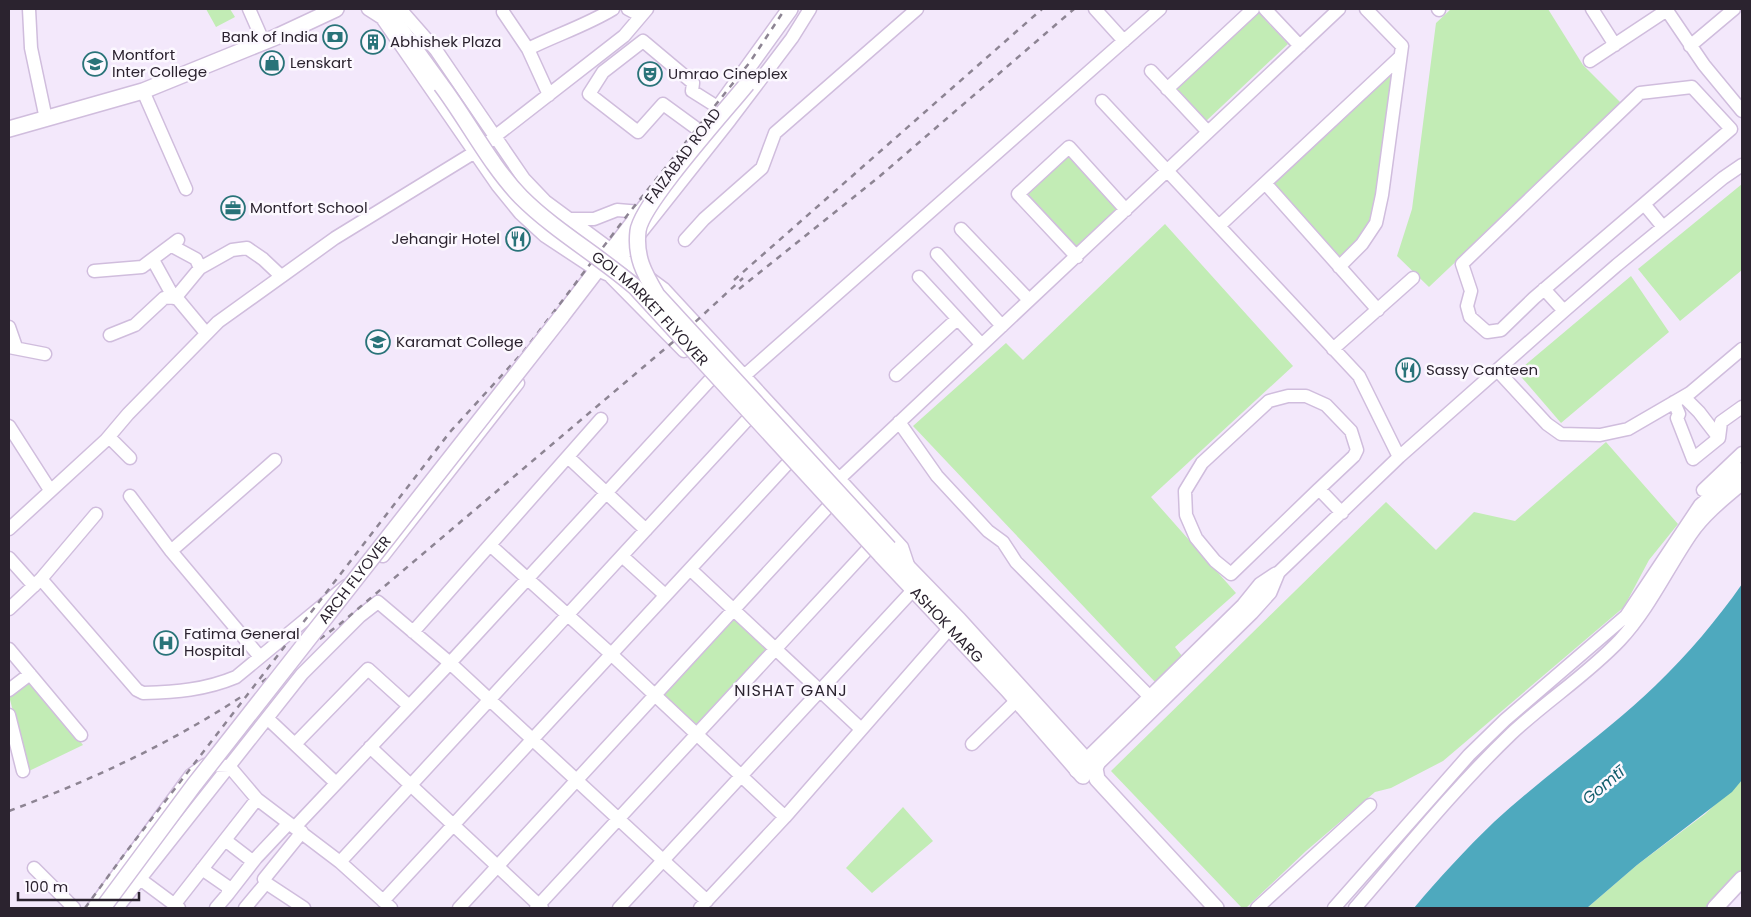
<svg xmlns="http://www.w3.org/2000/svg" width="1751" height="917" viewBox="0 0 1751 917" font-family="Poppins,sans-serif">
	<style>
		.green { fill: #c2ecb5 }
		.water { fill: #4ea9be }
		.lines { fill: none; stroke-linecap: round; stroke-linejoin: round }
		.minor-casing { stroke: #d0bddd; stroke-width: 15 }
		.major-casing { stroke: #d0bddd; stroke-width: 18 }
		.minor { stroke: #fff; stroke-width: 12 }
		.major { stroke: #fff; stroke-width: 15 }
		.rail { stroke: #8d8493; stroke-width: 2.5; stroke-dasharray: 6 6; stroke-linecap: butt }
		.major-bridge-casing { stroke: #d0bddd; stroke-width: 18; stroke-linecap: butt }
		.major-bridge { stroke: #fff; stroke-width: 15 }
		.labels { text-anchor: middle; stroke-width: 5; stroke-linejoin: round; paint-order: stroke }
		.poi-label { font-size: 15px; fill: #2b232f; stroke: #fcf8ff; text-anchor: start }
		.street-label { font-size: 15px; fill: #2b232f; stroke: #fcf8ff }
		.neighbourhood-label { font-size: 16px; letter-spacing: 1px; fill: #2b232f; stroke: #fcf8ff }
		.water-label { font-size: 16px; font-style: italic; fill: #135e6d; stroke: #fcf8ff }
	</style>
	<rect width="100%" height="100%" fill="#f3e8fb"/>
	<path class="green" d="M206,9H230L235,17L216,27Z
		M1451,9H1548L1583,65L1622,104L1429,287L1397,256L1412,209L1436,23Z
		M1258,12L1288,44L1205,122L1175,90Z
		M1392,72L1374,203L1367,228L1341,258L1272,182Z
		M1068,154L1118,208L1076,247L1027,193Z
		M1742,184V270L1680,321L1638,269Z
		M1165,224L1293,366L1151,497L1236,593L1175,647L1182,656L1155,682L913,426L1006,343L1023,360Z
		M1631,276L1669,332L1561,423L1517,372Z
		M1606,442L1678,524L1649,560L1624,607L1443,761L1391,788L1375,792L1306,851L1246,908H1242L1111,771L1386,502L1436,550L1474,512L1515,521Z
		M734,615L769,648L695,728L660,696Z
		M31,679L83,745L29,771L9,696Z
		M1742,780V877L1711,908H1587L1637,865L1705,814Z
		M903,807L933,841L872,893L846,868Z"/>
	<path class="water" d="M1742,584V780L1732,792L1637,865L1587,908H1414C1439,878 1466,849 1494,822C1546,774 1605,734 1656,685C1688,654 1717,620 1742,584Z"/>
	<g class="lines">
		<g class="minor-casing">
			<path id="minor" d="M29,9L31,48L46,119
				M249,9L260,34
				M368,9L382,18L498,186L520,213L545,236L595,269L609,275L684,351
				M400,9L436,50L524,179L545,201L664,289L902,547L909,568
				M628,9L641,16
				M1095,9L1124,41
				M1265,9L1300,46
				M1438,9L1439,10
				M1592,9L1615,45
				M1666,9L1704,65L1742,111
				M503,12L528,49L549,95
				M1690,46L1734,9
				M528,49C556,35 587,25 613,9
				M1590,61L1667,10
				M1151,71L1208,132
				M1167,89L1253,9
				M143,91L186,189
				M1102,101L1359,376L1399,457
				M700,131L663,104L638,132L589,94L603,72L643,41L693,83L692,91L719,108
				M1265,183L1378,310
				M1644,204L1534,298L1501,330L1487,332L1470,317L1467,306L1471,291L1462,264L1640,93L1692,87L1731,129L1644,204L1663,227
				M568,219H594L617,210L641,212
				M1219,226L1399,58
				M961,229L1029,300
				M685,240L704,219L762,168L775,133L917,9
				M172,246L196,259L200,268
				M937,254L1002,326
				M1077,257L1018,194L1069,147L1126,210
				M153,260L174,298
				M616,264L730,120L792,38L810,9
				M1339,267L1362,244L1376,223L1382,195L1402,46L1366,9
				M94,271L142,267L178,240
				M919,277L981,344
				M1544,289L1564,311
				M176,297L200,268L232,250L247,248L263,259L281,276
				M9,327L16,347
				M110,335L135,325L164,298L176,297L206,333
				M9,347L45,354
				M1333,349L1413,278
				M1497,370L1547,424L1561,434L1600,435L1628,429L1690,393L1742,349
				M896,375L957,319
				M744,376L1160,9
				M1684,397L1699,412L1719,438
				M1674,402L1679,414L1677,418L1693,459L1719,438L1721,422L1742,407
				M899,422L937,476L988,531L1003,542L1016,562L1151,698
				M9,426L50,490
				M109,437L130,458
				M568,457L646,530
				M839,479L1339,9
				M1319,489L1231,574L1215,561L1196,538L1186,515L1185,491L1202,463L1269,401L1288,396H1306L1326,405L1351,431L1357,450L1354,456L1319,489L1342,513
				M1703,490L1742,453
				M130,496L171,551L260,657
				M9,529L106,440L128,414L218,322L335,238L475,152L624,36L647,9
				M490,545L611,654L785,817
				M171,551L275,460
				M383,556L518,383
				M622,556L665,595
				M9,558L34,586
				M690,569L861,729
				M1276,575L1399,457L1564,311L1617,265L1723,178L1742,165
				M41,579L137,690L143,693C176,692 205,690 236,677L346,586
				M9,609L41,579L96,514
				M413,632L601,419
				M9,649L81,735
				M9,690L30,674
				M9,715L23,771
				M267,718L336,783
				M295,744L368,669L409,706
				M972,744L1017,700
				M370,747L542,908
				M295,827L450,663L720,369
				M225,840L251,860L256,858L288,824
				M340,862L758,408
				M34,868L74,908
				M202,869L228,887V894L216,908
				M140,879L179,908
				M266,883L304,908
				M228,894L256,858
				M383,901L788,463
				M174,905L257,799
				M93,908L191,775L205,765L229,766L257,799L340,862L391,908
				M117,908L302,674L360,616L378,602L450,663L707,901
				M245,908L266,883L264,879L302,832
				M459,908L828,507
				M536,908L867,550
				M619,908L914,589
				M700,908L785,817L950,628
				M1257,908L1370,805
				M1334,908L1469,755L1505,720L1626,616L1700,505L1742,469
				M1355,908C1406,849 1454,789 1511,734C1546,701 1587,675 1620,640C1649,609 1667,569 1691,534C1705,514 1724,499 1742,484"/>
		</g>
		<g class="major-casing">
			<g id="major">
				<path d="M386,9L441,85"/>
				<path d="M718,109L790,9"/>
				<path d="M9,129L143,91L276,37L336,9"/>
				<path d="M561,317L646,206"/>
				<path d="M889,548L959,620L1086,760"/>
				<path id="s1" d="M881,555L1008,690L1083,776"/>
				<path d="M1077,770L1244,606L1261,585L1276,575L1269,592L1251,612L1098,762L1095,768L1097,779L1216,908"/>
				<path d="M1715,908L1742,879"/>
			</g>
		</g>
		<use href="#minor" class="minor"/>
		<use href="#major" class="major"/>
		<path class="rail" d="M734,280L1042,9
			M739,289L880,176L1074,9
			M262,682L340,624L680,336L743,278
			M9,811C91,780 170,744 244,695
			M85,908L126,852L450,432L524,351L629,213L750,62L785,9"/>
		<g class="major-bridge-casing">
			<g id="major-bridge">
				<path d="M747,84C726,110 641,204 638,231C635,257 644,273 657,295L889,548"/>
				<path id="s2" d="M441,85C468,121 490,165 521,197C555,231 598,255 635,287L881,555"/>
				<path id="s3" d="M105,905L194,785L561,317"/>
			</g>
		</g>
		<use href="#major-bridge" class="major-bridge"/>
	</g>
	<defs>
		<g id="bank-ring" transform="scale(1.25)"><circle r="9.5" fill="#fcf8ff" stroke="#297379" stroke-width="1.5"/><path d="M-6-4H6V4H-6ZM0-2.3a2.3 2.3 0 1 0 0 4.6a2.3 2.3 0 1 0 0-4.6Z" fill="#297379"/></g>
		<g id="building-ring" transform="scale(1.25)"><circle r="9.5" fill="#fcf8ff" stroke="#297379" stroke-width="1.5"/><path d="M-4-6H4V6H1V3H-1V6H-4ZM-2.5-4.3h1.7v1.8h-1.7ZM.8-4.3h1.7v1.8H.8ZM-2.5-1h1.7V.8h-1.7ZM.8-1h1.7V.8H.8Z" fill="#297379"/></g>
		<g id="shop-ring" transform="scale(1.25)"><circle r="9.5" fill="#fcf8ff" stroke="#297379" stroke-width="1.5"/><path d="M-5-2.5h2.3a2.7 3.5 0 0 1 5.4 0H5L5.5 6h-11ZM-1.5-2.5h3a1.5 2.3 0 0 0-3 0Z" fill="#297379"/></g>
		<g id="school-ring" transform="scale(1.25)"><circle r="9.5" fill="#fcf8ff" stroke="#297379" stroke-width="1.5"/><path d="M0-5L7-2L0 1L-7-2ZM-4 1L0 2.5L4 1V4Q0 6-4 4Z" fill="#297379"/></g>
		<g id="theatre-ring" transform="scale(1.25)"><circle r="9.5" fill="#fcf8ff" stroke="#297379" stroke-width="1.5"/><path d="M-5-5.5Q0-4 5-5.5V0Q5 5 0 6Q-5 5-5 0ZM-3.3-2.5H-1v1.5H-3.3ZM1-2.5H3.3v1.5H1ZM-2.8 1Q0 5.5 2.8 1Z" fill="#297379"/></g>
		<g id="office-ring" transform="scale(1.25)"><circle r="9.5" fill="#fcf8ff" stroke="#297379" stroke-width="1.5"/><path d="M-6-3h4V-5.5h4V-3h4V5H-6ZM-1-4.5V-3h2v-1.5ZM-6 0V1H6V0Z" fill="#297379"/></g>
		<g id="restaurant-ring" transform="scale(1.25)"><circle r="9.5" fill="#fcf8ff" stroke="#297379" stroke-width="1.5"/><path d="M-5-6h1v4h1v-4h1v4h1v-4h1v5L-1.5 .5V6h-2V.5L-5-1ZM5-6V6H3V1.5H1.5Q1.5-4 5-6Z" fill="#297379"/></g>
		<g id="university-ring" transform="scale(1.25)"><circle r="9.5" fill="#fcf8ff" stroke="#297379" stroke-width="1.5"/><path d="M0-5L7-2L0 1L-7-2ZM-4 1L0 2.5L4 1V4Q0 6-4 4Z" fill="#297379"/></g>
		<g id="hospital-ring" transform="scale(1.25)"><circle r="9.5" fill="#fcf8ff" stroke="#297379" stroke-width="1.5"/><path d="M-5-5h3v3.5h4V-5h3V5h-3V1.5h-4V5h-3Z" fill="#297379"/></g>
	</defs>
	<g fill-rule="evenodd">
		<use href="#bank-ring" x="335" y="37"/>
		<use href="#building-ring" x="373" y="42"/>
		<use href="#shop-ring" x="272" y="63"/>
		<use href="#school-ring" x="95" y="64"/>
		<use href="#theatre-ring" x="650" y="74"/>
		<use href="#office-ring" x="233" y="208"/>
		<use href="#restaurant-ring" x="518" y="239"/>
		<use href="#university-ring" x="378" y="342"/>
		<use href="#restaurant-ring" x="1408" y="370"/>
		<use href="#hospital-ring" x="166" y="643"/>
	</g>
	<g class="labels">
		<g class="poi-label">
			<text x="318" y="42" text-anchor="end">Bank of India</text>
			<text x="390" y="47">Abhishek Plaza</text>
			<text x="112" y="60">Montfort<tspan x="112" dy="17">Inter College</tspan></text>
			<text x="290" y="68">Lenskart</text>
			<text x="668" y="79">Umrao Cineplex</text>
			<text x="250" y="213">Montfort School</text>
			<text x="500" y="244" text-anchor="end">Jehangir Hotel</text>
			<text x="396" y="347">Karamat College</text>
			<text x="1426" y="375">Sassy Canteen</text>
			<text x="184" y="639">Fatima General<tspan x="184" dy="17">Hospital</tspan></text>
		</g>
		<g class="street-label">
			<text transform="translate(683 156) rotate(-53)" y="5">FAIZABAD ROAD</text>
			<text dy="5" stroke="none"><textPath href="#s2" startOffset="309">GOL MARKET FLYOVER</textPath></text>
			<text dy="5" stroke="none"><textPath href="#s3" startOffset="410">ARCH FLYOVER</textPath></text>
			<text dy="5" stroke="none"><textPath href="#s1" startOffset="96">ASHOK MARG</textPath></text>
		</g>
		<g class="neighbourhood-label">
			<text x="791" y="696">NISHAT GANJ</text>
		</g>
		<g class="water-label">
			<text transform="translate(1603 785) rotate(-40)" y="6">Gomtī</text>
		</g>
	</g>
	<rect width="1751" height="917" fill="none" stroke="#2b232f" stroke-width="20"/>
	<path d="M18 892v8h121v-8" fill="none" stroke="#2b232f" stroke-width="2.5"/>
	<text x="25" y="892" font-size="15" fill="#2b232f" stroke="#fcf8ff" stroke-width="4" paint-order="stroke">100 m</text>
</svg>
